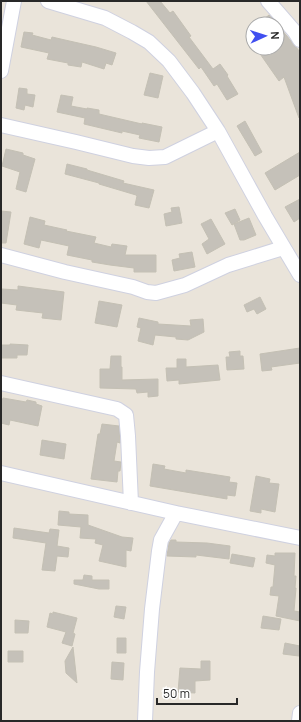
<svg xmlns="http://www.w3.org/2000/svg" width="301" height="722" viewBox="0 0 301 722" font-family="Manrope,sans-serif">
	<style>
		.building { fill: #c5c1b9; stroke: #c4c0b4 }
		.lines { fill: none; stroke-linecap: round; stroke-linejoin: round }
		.minor-casing { stroke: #cfd1e0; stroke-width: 16 }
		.minor { stroke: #fff; stroke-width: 14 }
	</style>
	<rect width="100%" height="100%" fill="#eae4da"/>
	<path class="building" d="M146,1H160L170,13L173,11L191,36L189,37L213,69L220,64L228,75L227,76L238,94L227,100L217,84L214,86L201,67L199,69Z
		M269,15L277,24H258Z
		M277,24L300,52V118H299L284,77L279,81L256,48H277Z
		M24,32L33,33L32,35L51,40L52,37L65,40L96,47L116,53L112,65L106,63L104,69L82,62L81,67L68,65V63L47,59L49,53L21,47Z
		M150,73L163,76L158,98L144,95Z
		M19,88L27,89V94L35,95L33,107L25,105L24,110L16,108Z
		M61,95L73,97L71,106L87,109V108L99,110V114L142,124V123L162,127L159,142L139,138L140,135L122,131V133L84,124L85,118L57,112Z
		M245,121L262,152L255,156L237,126Z
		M6,149L23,153V155L35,159L26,192L16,189L20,172L2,166Z
		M300,152V175L275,190L265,173Z
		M67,164L87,169V170L124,181L123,183L154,190L149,208L135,205L137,196L136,195L99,184V183L65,174Z
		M300,199V218L294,222L285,207Z
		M179,207L182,223L166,226L164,214L172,212L171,208Z
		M235,209L240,220L232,225L225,213Z
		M1,211L11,212L6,243H1Z
		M30,217L45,221L44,225L67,230L66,231L96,237L94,243L111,247L112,244L127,246L125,255H156V272H134V268L110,265L92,262V260L67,255L69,246L41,240L39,248L24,244Z
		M249,218L256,235L244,240H240L234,224Z
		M211,219L225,244L207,254L202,244L209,239L201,224Z
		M192,252L195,267L174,271L172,260L180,258L179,254Z
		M18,286L64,292L61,320L42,318L43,313L16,310L17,305L1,303L2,289L18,290Z
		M260,297L266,309L257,314L254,309L247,312L244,305Z
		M99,301L122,305L117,327L95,323Z
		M139,318L158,322V324L191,326L190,320L203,319L204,332L188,340L176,339V337L155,335L153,345L138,341L141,328L137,327Z
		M10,344L28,345L27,355H17V358H1V345H10Z
		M300,348V363L271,367L272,370L262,371L260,354Z
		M240,351V356H243L244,369L227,370L226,357H230L229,352Z
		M111,356H121V367H122V380L158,379V396L148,397V392L137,393L136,389L100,388V369H110Z
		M177,359H186V367L218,365L220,380L179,384V380L167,381L166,368H177Z
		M3,398L26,402L27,400L36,402V404L42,406L38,426L10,420L9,425L1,423V399H3Z
		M102,424L119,426L120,443L117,442L114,461L121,462L120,471H118L117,482L91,479L98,434H100Z
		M42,440L66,444L64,459L40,455Z
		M153,464L165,466L164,469L186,473V470L230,477L229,482L237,483L235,496L227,495V499L150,486Z
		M256,476L270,479L269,483L279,484L275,512L261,509V513L250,511Z
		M59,511L69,512V514L88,515V525L122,537L133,538L131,551L126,550V567L99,561L103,545L95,543L96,539L80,538L81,527L58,525Z
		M14,528L49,533L50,529L59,530L57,546L69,548L68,557L57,556L55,571L42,570L46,543L13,538Z
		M171,540H176V542L207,543L230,546L229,559L196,555V557L167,556L169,543Z
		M275,553H295L294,576H296L295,588H296L294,611L300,612V621L276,616L279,596L270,595L271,587H273L275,565L266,563L267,555L275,556Z
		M232,554L255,558L253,567L230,563Z
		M84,575L92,576V580H109V589H99L74,584V580H83Z
		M116,606L126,607L124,619L114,617Z
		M53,612L77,618L73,633L75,634L72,646L62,643L66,632L47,627L50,613L53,614Z
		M263,616L281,619L279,630L261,628Z
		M15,620L29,621L28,633H15Z
		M117,638H126V653H117Z
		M285,643L300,646L299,656L283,654Z
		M73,647L77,683L66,673L65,661Z
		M8,651H23V662H8Z
		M201,661H210V680L195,681V693L178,692L180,668L201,669Z
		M112,662L124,663L123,680L111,679Z"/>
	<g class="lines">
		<g class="minor-casing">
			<path id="minor" d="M48,1L105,18L132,32L149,42L169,61L193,93L218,131L265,216L300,275
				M268,1L295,32L300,40
				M1,71L14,1
				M1,125L76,142L133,156L149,158L165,157L218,131
				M1,255L65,272L133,287L147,292L156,293L185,285L228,265L283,248
				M1,383L117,409L126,415L128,436L131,503
				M1,473L176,513L300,538
				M145,721L147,672L152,609L159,551L161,540L176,513
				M299,721L300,713"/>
		</g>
		<use href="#minor" class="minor"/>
	</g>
	<rect width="301" height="722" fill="none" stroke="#282828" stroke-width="4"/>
	<g transform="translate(265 36) rotate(87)"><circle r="19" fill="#ffffff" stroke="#a9a9a9"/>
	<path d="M0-3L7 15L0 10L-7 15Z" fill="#404ff0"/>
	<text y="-6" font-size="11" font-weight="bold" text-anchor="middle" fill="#282828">N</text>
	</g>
	<path d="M157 698v6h80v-6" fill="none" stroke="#282828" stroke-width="2"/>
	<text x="163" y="698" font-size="12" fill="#282828" stroke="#ffffff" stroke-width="3" paint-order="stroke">50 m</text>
</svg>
